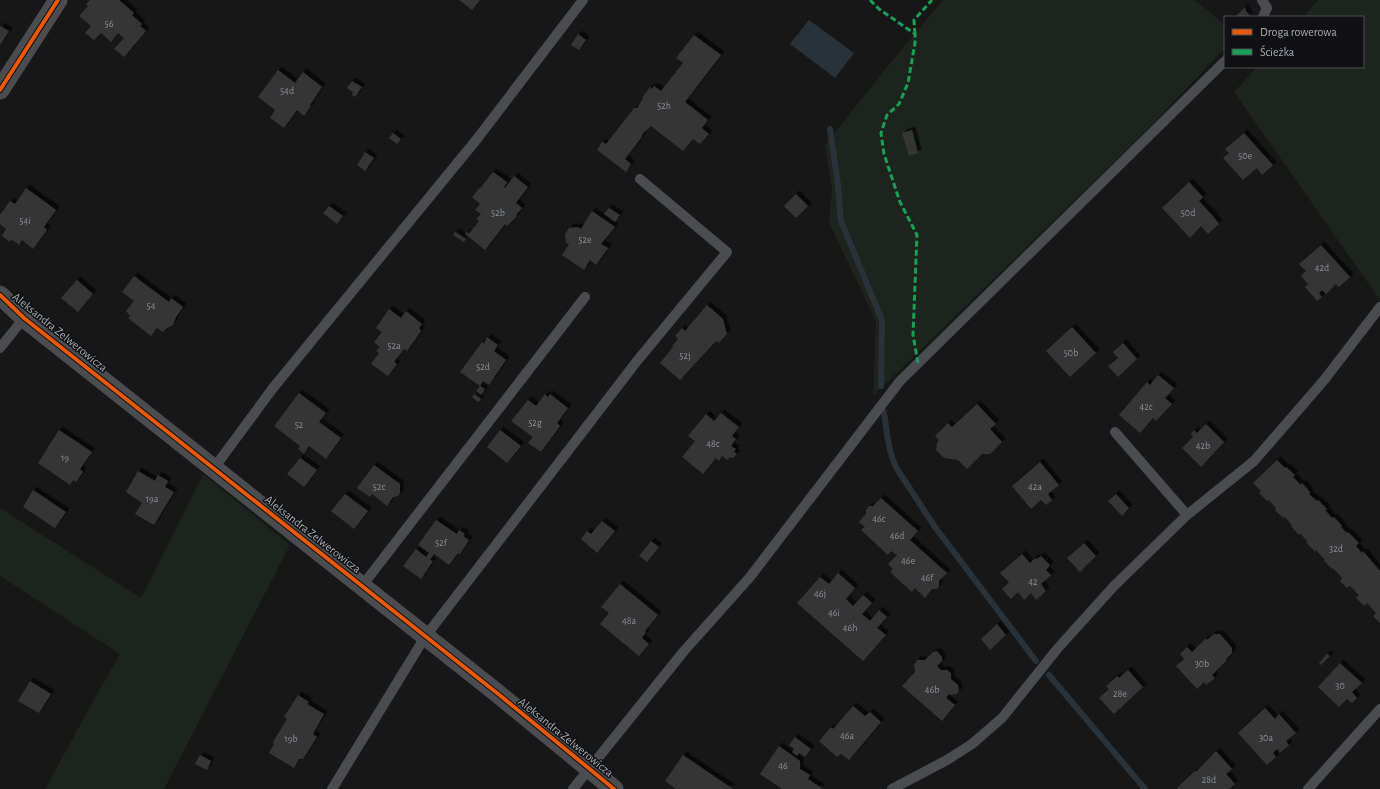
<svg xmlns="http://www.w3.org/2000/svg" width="1380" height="789" viewBox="0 0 1380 789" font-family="'Alegreya Sans',sans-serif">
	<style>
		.green { fill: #1c241d }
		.water { fill: #293239 }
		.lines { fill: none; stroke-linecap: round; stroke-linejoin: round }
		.stream { stroke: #293239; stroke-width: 6 }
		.building { fill: #353536; filter: url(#shadow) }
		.service { stroke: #4a4c50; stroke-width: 10 }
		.minor { stroke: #4a4c50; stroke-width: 19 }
		.quiet { stroke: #1a9f57; stroke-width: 3; stroke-dasharray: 6 3; stroke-linecap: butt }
		.cycleway-casing { stroke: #111113; stroke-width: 6 }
		.cycleway { stroke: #e8590c; stroke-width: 4 }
		.labels { text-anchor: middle; stroke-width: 3; stroke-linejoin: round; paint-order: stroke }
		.number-label { font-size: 10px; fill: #8a8f98 }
		.street-label { font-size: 12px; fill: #a7adb8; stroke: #111113 }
	</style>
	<defs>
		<filter id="shadow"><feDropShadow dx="3.5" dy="-3.5" stdDeviation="0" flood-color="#0009"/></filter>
	</defs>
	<rect width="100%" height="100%" fill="#171717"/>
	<path class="green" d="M943,0H1195L1225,25V48L1149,128L873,396L876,321L829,223L832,189L825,145L882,73Z
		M1318,0H1380V300L1234,92L1257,67H1363V17H1303Z
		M203,474L290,545L164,789H45L87,712L120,654L0,576V508L141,598Z"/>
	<path class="water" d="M809,20L854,53L835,78L790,44Z"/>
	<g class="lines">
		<path class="stream" d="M830,129L838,185L841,221L882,320L881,386
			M884,412C887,432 888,451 897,469L935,527L1036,661
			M1049,675L1145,789"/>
	</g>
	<path class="building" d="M90,0H119L134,13L132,15L142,24L140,26L146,31L124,57L114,49L124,38L118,33L111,42L101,33L94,40L85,33L91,26L79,16L88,6L86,4Z
		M459,0H480L472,10Z
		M1245,7L1246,11L1251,17H1235Z
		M0,26L9,31L0,45Z
		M578,34L586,40L579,50L571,45Z
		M694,35L721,55L685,102L708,120L702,128L709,134L700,144L693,139L683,151L651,126L643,133L641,138L625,159L631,164L626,172L597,150L602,142L606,144L634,108H637L643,99L642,98L650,87L652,89L654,86L661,91L683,63L676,58Z
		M278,70L295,83L303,72L322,87L310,105L311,106L304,116L297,110L284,128L270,118L275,110L258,97Z
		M352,81L362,87L355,97L352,95L353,92L347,88Z
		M912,130L918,153L909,156L902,133Z
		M393,133L401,139L397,144L389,138Z
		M1244,133L1273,165L1262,175L1257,168L1243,180L1223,158L1229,153L1225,149Z
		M365,152L374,158L365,171L357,165Z
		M493,172L507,182V183L504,187L505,188L514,176L528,187L516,203L522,208L516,215L517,216L507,226L505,224L485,250L465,234L467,232L469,234L479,221L476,219L481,214L475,210L480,204L472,197L478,190H477L481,187Z
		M1189,182L1203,197L1199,201L1213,216L1219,224L1208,234L1201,226L1190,238L1162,208Z
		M26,188L56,210L44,227L47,230L33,249L22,240L19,245L11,239L10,242L2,236L6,229L0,224V215L10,201L15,204Z
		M796,194L808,206L796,218L784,206Z
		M329,206L343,216L337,224L323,213Z
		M609,208L620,215L615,222L604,214Z
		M592,211L615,227L601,244L608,248L596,265L590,260L584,270L562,255L569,244L566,243L565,234L569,228L578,227L581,229Z
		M455,232L466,239L464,242L453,235Z
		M1321,245L1350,277L1339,287L1336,284L1326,294L1322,290L1319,293L1322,297L1317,301L1305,287L1313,280L1308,284L1301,276L1306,271L1299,264Z
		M134,276L169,302L171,298L183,307L176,317L173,325L167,328L163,332L157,328L151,336L128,318L130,316L126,311L134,301L122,292Z
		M77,280L93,294L78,312L61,298Z
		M707,305L723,319L727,334L719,343L716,341L680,380L660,363L673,347L672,346L678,339L675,336L682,328L685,331Z
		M389,309L401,318L406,311L422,324L419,328L421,331L407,351L404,349L394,362L397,364L388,376L371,364L379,353L376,351L380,347L374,342L382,332L376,328Z
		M1072,327L1096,353L1070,377L1046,351Z
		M487,337L498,345L494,351L506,360L489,385L483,381L480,386L460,372L482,342L484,344Z
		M1123,343L1137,359L1118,377L1108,366L1118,358L1113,352Z
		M1158,375L1174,388L1165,398L1172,404L1156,421L1153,418L1140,433L1119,415L1147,382L1150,385Z
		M480,386L485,389L481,395L476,391Z
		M299,393L326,413L319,422L341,438L326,459L309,446L304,454L298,449L300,446L274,426Z
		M474,394L481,399L478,402L472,397Z
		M545,394L548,397L550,394L568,408L557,423L560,426L541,452L528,443L533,437L511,421L528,400L536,406Z
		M977,404L996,424L990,429L1002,442L990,454H982L967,469L958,460L944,458L936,450L937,443L939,440L935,436L948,423L952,427Z
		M721,413L739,427L732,436L736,439L731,446L736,449L734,452L737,454L733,458L730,457L727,460L722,456L719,461L716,458L703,474L682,457L695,441L688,436L706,414L714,421Z
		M1206,424L1224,442L1201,467L1182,448L1193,437L1191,434L1194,430L1197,433Z
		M59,430L92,452L80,469L83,472L76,482L73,480L70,485L38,463Z
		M500,430L521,446L507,463L487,447Z
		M300,458L317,470L304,487L287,474Z
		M1277,460L1285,468L1286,467L1295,475L1293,477L1301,485L1302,483L1310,492L1309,494L1317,501L1318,500L1327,509L1325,510L1332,518L1334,517L1342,526L1341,527L1347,533L1348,532L1359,543L1356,546L1362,553L1363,551L1380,571V623L1373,616L1376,613L1367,603L1364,606L1356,598L1359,595L1350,586L1347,588L1340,581L1342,578L1333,568L1332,569L1324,561L1325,560L1316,550L1315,552L1306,542L1307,541L1300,533L1299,535L1291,526L1292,525L1285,517L1283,518L1275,510L1276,508L1269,500L1267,501L1259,493L1261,491L1253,483Z
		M1040,462L1059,485L1048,494L1052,500L1046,505L1041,500L1031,509L1012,486Z
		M374,465L400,484V493L398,496L393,497L387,506L372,494L370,497L357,488Z
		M138,471L155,481L158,475L168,481L165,487L174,492L154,525L135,514L142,503L126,492Z
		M33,490L66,512L55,528L23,507Z
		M345,494L368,511L354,529L331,511Z
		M1116,494L1129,508L1122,516L1108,501Z
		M881,498L918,531L910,540L947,573L939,581V586L937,589H932L925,598L915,588L912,592L890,572L893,569L888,564L897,555L891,551L888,555L861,530L865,527L859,522L866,514V510L869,506H873Z
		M436,520L457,534L459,530L465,534L463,536L469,540L460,554L458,553L449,565L434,554L430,560L433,561L421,579L403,566L416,549L426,557L429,553L418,545Z
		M602,521L615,531L597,553L581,539L587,531L591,534Z
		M651,541L659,547L647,562L639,556Z
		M1084,543L1096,556L1080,572L1067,558Z
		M1022,554L1030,563L1035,558L1037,559L1041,556L1050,565L1046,570L1051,575L1041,584L1046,591L1036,600L1031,593L1024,600L1018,592L1011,599L1002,589L1009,582L1000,573Z
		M838,573L855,588L846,599L853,606L863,595L872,603L862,614L870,621L879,610L887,617L877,628L886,635L863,661L797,603L820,577L829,584Z
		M620,584L658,615L645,631L646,632L642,638L649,644L639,656L600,624L609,613L601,607Z
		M997,624L1006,635L990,650L981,639Z
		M1214,634H1220L1232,648V653L1226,659L1227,660L1212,675L1215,678L1206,685L1204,682L1197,689L1176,666L1184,659L1180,654L1187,647L1192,652L1206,638L1207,640Z
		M937,651L942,657V661L937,666L941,670H947L951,673V679L958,685L959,691L956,694L950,695L949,694L946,698L955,705L942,721L902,686L915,672L914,665L917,660H925L933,652Z
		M1327,654L1330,656L1321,665L1319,663Z
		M1340,663L1362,683L1352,692L1357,698L1352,703L1347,699L1339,707L1318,687Z
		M1128,670L1143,687L1114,714L1099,698L1109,689L1106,686L1115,678L1117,676L1119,678Z
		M30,681L51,694L39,713L18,701Z
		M298,695L309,702L307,704L324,714L313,734L317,737L303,759H299L294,768L269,753L274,744L273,742L287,719L284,717Z
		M853,706L865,716L870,712L881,722L849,760L841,754L837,757L819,741L831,727L833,729Z
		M1265,708L1275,719L1279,714L1296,733L1286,741L1289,745L1280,753L1277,749L1273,753L1276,757L1267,765L1238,733Z
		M795,737L811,749L805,757L799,753L797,756L792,752L794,749L789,745Z
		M779,746L800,761V769L810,775L808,779L823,789H782L760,774Z
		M1216,751L1232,769L1226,774L1235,784L1229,789H1178L1177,788L1195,771H1197Z
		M200,755L211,761L207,770L195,764Z
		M683,755L727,785L733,789H676L665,781Z"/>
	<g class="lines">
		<path class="service" d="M1262,0L1267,8L1263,17
			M0,348L24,318
			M1115,432L1187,515
			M214,468L273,388L477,139L583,0
			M362,586L585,297
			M332,789L425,637L637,361L727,252L640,179
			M573,789L684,651L750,577L900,381L1225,61
			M892,789L947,760L972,744L1002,718L1058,648L1114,586L1187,515L1254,461L1325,379L1380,307
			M1308,789L1380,709"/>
		<path class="minor" d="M0,90L58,0
			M0,295L24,318L497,693L614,789"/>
		<path class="quiet" d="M870,0L879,9L915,34V43L908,83L899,104L887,115L881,133L884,154L900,202L917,235L913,335L918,363
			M915,34L914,20L932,0"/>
		<g class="cycleway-casing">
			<path id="cycleway" d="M0,90L58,0
				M0,295L24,318L497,693L614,789"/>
		</g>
		<use href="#cycleway" class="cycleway"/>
	</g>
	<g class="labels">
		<g class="number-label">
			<text x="109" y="27">56</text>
			<text x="287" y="94">54d</text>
			<text x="664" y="109">52h</text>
			<text x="1245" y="159">50e</text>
			<text x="498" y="216">52b</text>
			<text x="1188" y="216">50d</text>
			<text x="25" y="224">54i</text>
			<text x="585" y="243">52e</text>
			<text x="1322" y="271">42d</text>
			<text x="151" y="309">54</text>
			<text x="394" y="349">52a</text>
			<text x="1071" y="356">50b</text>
			<text x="685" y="359">52j</text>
			<text x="483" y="370">52d</text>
			<text x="1146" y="410">42c</text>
			<text x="535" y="426">52g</text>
			<text x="299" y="428">52</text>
			<text x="713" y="447">48c</text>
			<text x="1203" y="449">42b</text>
			<text x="65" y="461">19</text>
			<text x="379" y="490">52c</text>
			<text x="1035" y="490">42a</text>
			<text x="152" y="502">19a</text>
			<text x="879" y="522">46c</text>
			<text x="897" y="539">46d</text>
			<text x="441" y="546">52f</text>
			<text x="1336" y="552">32d</text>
			<text x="908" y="564">46e</text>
			<text x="927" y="581">46f</text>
			<text x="1033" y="585">42</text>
			<text x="820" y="597">46j</text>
			<text x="834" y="616">46i</text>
			<text x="629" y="624">48a</text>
			<text x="850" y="631">46h</text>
			<text x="1202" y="667">30b</text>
			<text x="1340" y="689">30</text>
			<text x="932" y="693">46b</text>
			<text x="1120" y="697">28e</text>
			<text x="847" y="739">46a</text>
			<text x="1266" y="741">30a</text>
			<text x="291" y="742">19b</text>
			<text x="783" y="769">46</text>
			<text x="1209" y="783">28d</text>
		</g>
		<g class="street-label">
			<text transform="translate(60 332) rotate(39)" y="4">Aleksandra Zelwerowicza</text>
			<text transform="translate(313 534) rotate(38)" y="4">Aleksandra Zelwerowicza</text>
			<text transform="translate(566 737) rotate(39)" y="4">Aleksandra Zelwerowicza</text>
		</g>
	</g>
	<rect x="1224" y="16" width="140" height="52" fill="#111113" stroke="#4d4f55"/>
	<rect x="1232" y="29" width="20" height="6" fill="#e8590c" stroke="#4d4f55"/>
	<text x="1260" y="36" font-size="12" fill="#a7adb8">Droga rowerowa</text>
	<rect x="1232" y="49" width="20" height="6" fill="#1a9f57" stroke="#4d4f55"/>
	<text x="1260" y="56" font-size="12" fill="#a7adb8">Ścieżka</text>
</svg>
